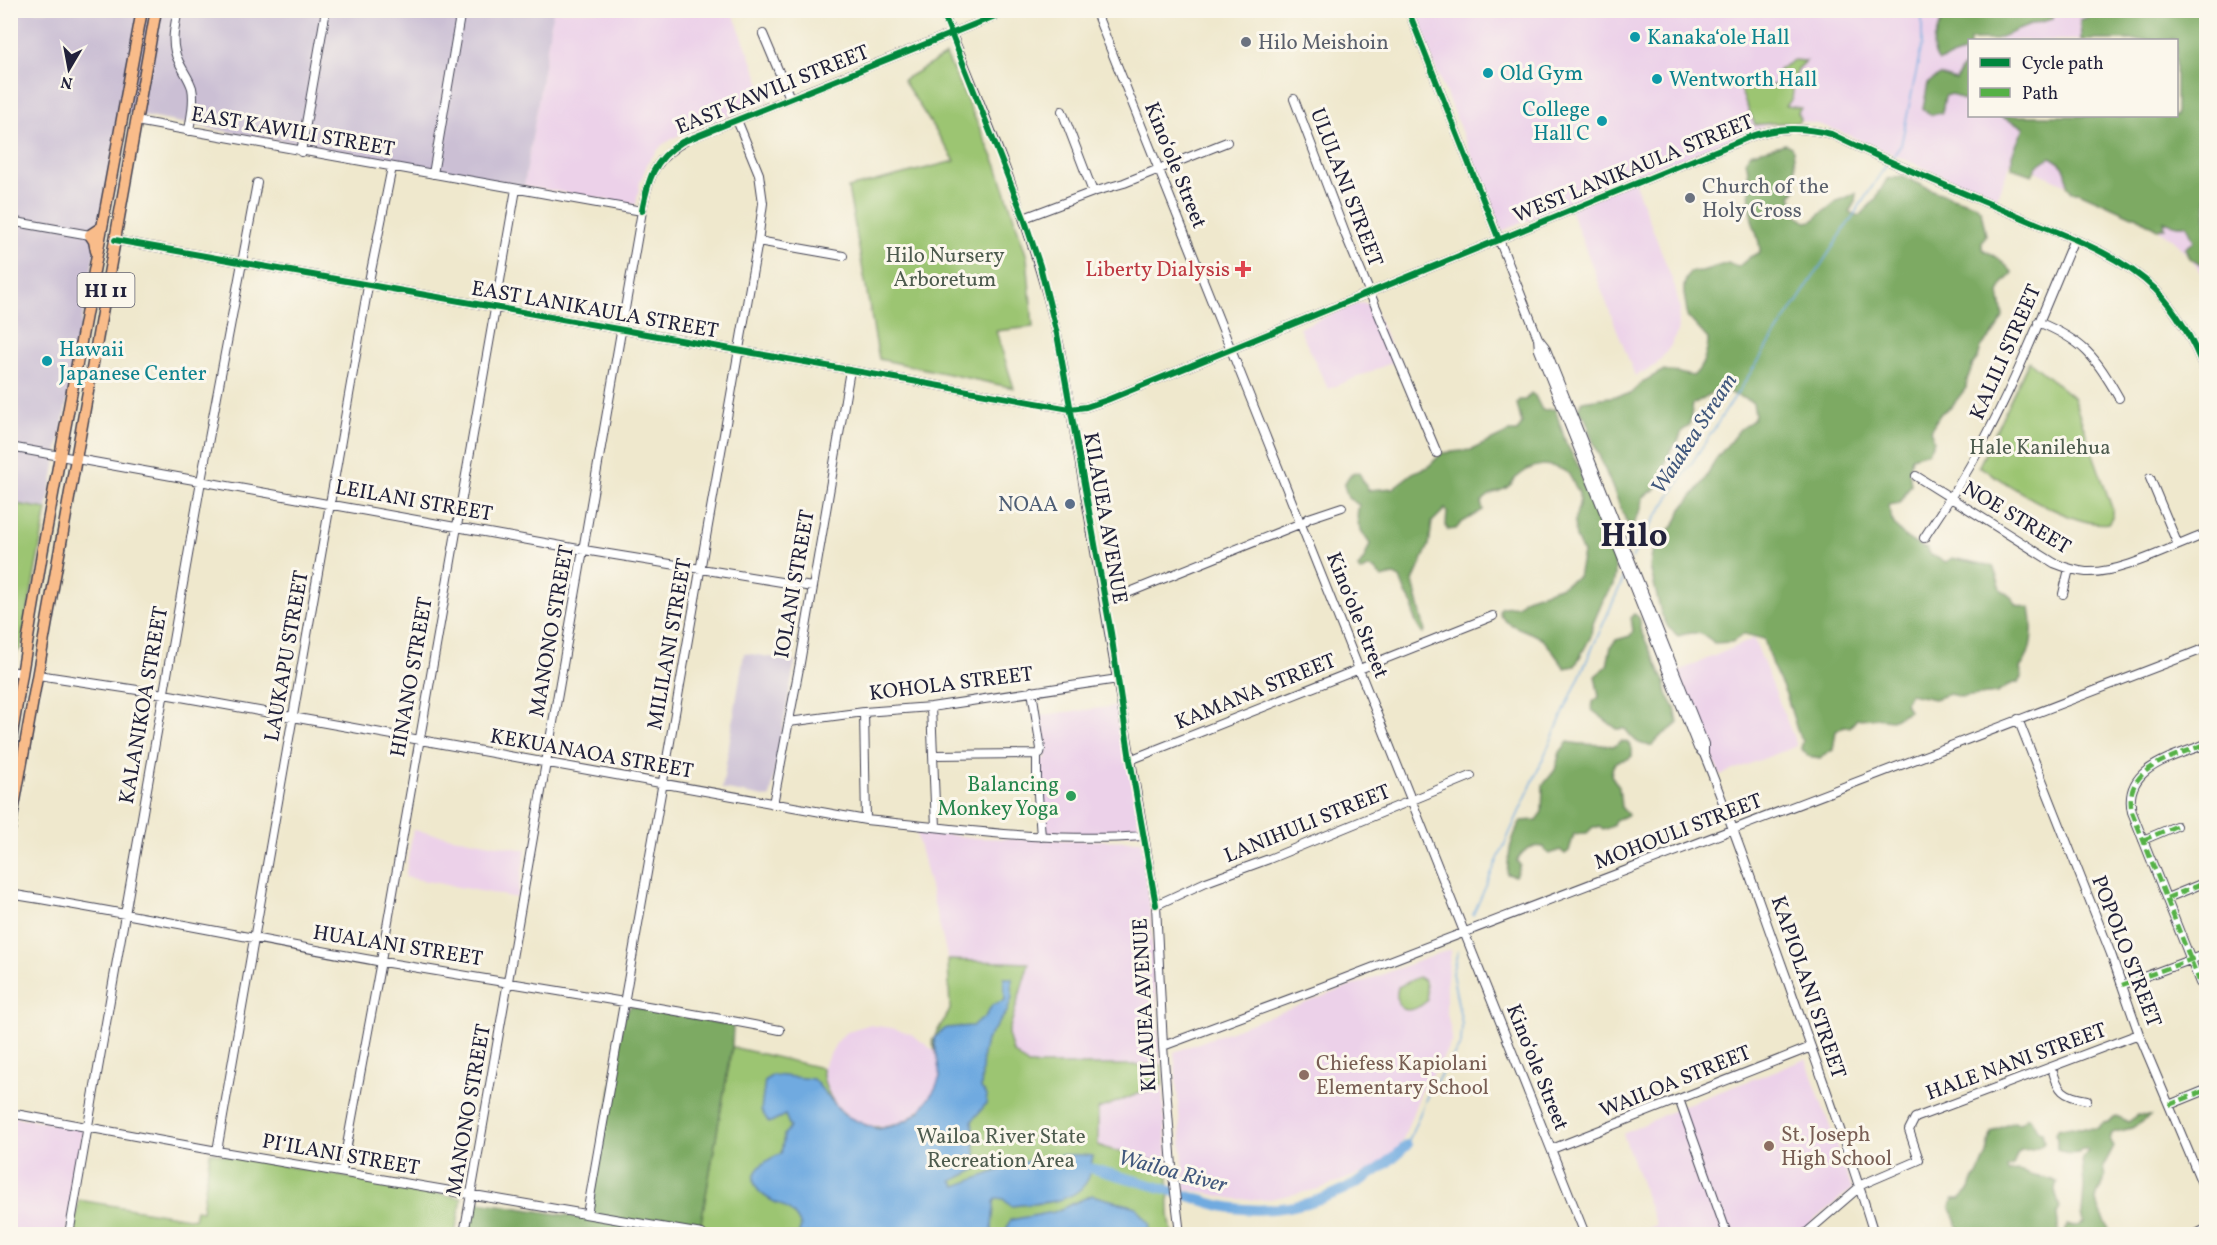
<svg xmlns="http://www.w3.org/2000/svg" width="2217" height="1245" viewBox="0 0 2217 1245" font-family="Vollkorn,serif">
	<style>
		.built { fill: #ecd1e9; fill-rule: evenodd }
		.industrial { fill: #cbbfd4 }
		.green { fill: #9cc572; stroke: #5f7456; stroke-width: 1.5 }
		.forest { fill: #7daa64; stroke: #506650; stroke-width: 1.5 }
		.water { fill: #70aae0; stroke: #49668e; stroke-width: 1.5 }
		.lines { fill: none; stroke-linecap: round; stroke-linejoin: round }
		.stream { stroke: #70aae0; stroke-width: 1.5 }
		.river { stroke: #70aae0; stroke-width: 10 }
		.minor-casing { stroke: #414051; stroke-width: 10 }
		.highway-casing { stroke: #414051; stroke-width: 13 }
		.minor { stroke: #fff; stroke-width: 8 }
		.highway { stroke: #f9bc8a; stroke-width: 10 }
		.quiet { stroke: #55b146; stroke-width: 4.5; stroke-dasharray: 9 4.5; stroke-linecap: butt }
		.cycleway-casing { stroke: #fbf7ec; stroke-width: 10 }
		.cycleway { stroke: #00873e; stroke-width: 6 }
		.culture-dot { fill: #0f9aa8; stroke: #fbf7ec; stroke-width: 2 }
		.worship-dot { fill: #6b7280; stroke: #fbf7ec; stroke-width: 2 }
		.health-dot { fill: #e0444e; stroke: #fbf7ec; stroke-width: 2 }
		.service-dot { fill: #5c6f8a; stroke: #fbf7ec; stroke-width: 2 }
		.leisure-dot { fill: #2e9e5b; stroke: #fbf7ec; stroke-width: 2 }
		.education-dot { fill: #8d6e63; stroke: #fbf7ec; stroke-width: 2 }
		.labels { text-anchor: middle; stroke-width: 6; stroke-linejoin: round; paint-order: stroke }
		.shield { fill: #fbf7ec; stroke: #636270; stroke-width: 1.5 }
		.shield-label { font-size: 20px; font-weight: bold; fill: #22223b }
		.culture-label { font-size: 21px; fill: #0d838f; stroke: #fbf7ec; text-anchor: start }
		.worship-label { font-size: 21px; fill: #5b616d; stroke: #fbf7ec; text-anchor: start }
		.street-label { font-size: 21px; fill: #22223b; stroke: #fbf7ec }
		.park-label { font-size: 21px; fill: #4d5b4e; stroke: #fbf7ec }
		.health-label { font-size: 21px; fill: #be3a42; stroke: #fbf7ec; text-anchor: end }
		.service-label { font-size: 21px; fill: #4e5e75; stroke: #fbf7ec; text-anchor: end }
		.leisure-label { font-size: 21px; fill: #27864d; stroke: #fbf7ec; text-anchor: end }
		.education-label { font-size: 21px; fill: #785e54; stroke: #fbf7ec; text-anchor: start }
		.water-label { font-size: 22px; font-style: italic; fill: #41587d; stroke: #fbf7ec }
		.town-label { font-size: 33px; font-weight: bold; fill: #22223b; stroke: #fbf7ec }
	</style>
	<rect width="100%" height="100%" fill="#fbf7ec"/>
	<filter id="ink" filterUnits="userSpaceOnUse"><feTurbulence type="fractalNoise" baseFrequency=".0167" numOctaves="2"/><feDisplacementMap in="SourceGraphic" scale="12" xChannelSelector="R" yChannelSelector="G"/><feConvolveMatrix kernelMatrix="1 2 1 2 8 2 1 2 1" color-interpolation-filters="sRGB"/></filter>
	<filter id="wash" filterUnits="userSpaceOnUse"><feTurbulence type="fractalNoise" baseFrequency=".008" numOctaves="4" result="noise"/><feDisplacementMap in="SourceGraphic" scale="24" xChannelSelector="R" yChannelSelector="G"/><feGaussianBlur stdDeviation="1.35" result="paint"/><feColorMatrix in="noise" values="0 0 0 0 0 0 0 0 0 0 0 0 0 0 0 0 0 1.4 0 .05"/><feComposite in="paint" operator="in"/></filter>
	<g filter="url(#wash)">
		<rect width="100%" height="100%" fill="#efe8cd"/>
		<path class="built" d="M553,11H732L768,101L681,134L662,145L648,162L640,183L636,205L524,186Z
			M1412,11H2206V278L2179,245L2142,217L2018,164L2011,162L1996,199L1841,132L1818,124L1800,121L1782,122L1765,126L1633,178L1675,287L1680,310L1677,333L1670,347L1656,365L1635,376L1568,204L1502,231ZM1970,40H2176V116H1970Z
			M1365,303L1373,307L1396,361L1328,389L1299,328L1354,304Z
			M1754,639L1797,746L1720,775L1676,672Z
			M1119,706L1140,832L1117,835L1044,834L1037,760L1046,758L1040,715Z
			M413,830L526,850L517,898L405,877Z
			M916,831L977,838L1141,841L1150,908L1161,1065H1028L1013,1052L1008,1034L1029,963L948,960Z
			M1451,949L1446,987V1008L1452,1037L1451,1042L1440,1064L1430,1078L1425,1080L1403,1140L1393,1154L1381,1166L1319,1189L1264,1200L1235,1199L1185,1189L1174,1052Z
			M868,1025L892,1028L911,1034L936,1052L939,1064L940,1077L935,1089L920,1111L909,1119L879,1129L868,1126L844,1115L834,1105L827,1094L823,1080L822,1068L837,1042L844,1034L854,1029Z
			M1806,1059L1852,1189L1797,1234H1634L1656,1225L1623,1134L1687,1104Z
			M1162,1085L1168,1165L1098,1146V1109Z
			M10,1116L84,1128L67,1234H11Z"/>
		<path class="industrial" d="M10,11H553L524,186L121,112L47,509L11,503Z
			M744,653L795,661L770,798L722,789Z"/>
		<path class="green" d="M946,55L997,166L1027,257L1033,327L996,331L1014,388L879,359L848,188L955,161L903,80Z
			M1794,60L1806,61L1798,69L1795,76L1798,81L1794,84L1792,99L1786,106L1801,108L1798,112L1800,119L1798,123H1773L1755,125L1739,87L1746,82L1750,83L1751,88L1754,89L1760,86L1776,85L1779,69Z
			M2029,361L2073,397L2113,511V517L2109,523C2074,529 2008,485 1979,466Z
			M10,503L47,509L21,648L17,652L11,653Z
			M948,960L1029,963L1008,1034L1013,1052L1028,1065H1161L1162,1085L1098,1109V1146L1168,1165L1169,1214L1172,1234H699L732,1047L822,1068C826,1125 891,1150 928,1101C933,1095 939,1085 940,1077C941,1065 935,1051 932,1040L950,1010Z
			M1418,977L1425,981L1428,1000C1411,1016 1392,1013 1398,987Z
			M210,1152L462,1198L455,1234H73L79,1200L194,1219L196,1210L202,1211Z"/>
		<path class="forest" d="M2053,10V19L2033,24L1993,40H1970L1969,51L1939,61C1924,42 1943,31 1943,11Z
			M2100,11H2206V261L2199,264L2189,258L2185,248L2194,241L2187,225H2177L2164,221L2165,228L2157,229L2136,216H2132L2079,192H2072L2067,186C2068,170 2064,164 2050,157L2037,166L2032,175L2012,168V155L2024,127L1999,116H2176V40H2081L2080,20L2099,13Z
			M1969,65V103L1951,94L1945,96L1942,113L1931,115L1923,109L1928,83L1940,75L1956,80L1961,69Z
			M1785,144L1792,147C1796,160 1794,174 1797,187L1791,196L1799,217L1806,222L1812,221L1837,201L1856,193L1855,202L1849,212L1859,216L1875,200L1887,179L1902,176L1937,192L1976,205L1981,211L1986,235L1982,242V249C1993,254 2006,264 2013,273L2004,282L1999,293L2003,317L1998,328L1981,347L1978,358L1973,364L1967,380L1966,388L1952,406L1941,413L1930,430L1934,441L1928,452L1912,457L1909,470L1911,484L1900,503L1889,505C1890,529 1907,541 1927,549L1931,555L1946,562L1952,558L1993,566L2001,589L2012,598L2017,605L2030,608C2034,628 2033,653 2020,668L2022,678L2019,682L2011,684L1997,693L1962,697L1949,694L1934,699L1910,694L1905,703L1909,711L1892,720L1874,718L1857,719L1850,727L1844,726L1836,731L1833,750L1820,758L1808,756L1801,748L1803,741L1797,730L1786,694L1772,665L1764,639L1744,634L1732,642L1714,643C1702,631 1693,631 1678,636L1668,627L1661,613L1650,567L1652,554L1665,533L1675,525L1682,509L1703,483L1716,459L1740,429L1753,420L1755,415L1753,403C1744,397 1730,395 1723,388C1710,393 1705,398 1693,404L1689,426L1682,431L1678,441L1671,449L1656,489L1643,497L1642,507L1633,525L1627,523L1589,431L1588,422L1578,409L1582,401L1630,394L1644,381L1664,370L1693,376C1703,368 1708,351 1708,339L1687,316C1687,297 1678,291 1690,272L1702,271L1728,263L1738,267L1750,257L1760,252C1760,237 1753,229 1751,214C1748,196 1751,179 1746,161L1750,153Z
			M1531,393L1535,396L1542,410L1555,409L1566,443L1579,467L1584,487L1615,558V576L1613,585L1604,598L1592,626L1591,636L1575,666L1565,668C1558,660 1552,649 1545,642C1530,628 1507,630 1499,612L1501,607L1517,606L1526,598L1560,587L1578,577L1583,553L1576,538L1574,522L1579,505V493L1568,473C1549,461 1533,463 1516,478C1513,480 1512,484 1509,486C1499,494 1491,490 1481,503L1483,510L1461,523L1456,529L1448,530L1446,526L1447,512L1445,509L1432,522L1429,545L1413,581L1425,631L1423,633C1417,628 1411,614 1414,606L1406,594L1400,578L1394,575L1382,578L1374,569L1367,568L1360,572L1358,568L1364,559L1370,544C1360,530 1354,522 1359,505L1348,498L1344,485C1348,478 1349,472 1359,473L1368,490L1393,488L1414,472L1428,467L1442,453L1471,450L1509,432H1517L1522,424L1517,404L1519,400H1525Z
			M1634,614C1641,617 1641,622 1640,629L1665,682L1667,694L1675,708L1678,723C1670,732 1659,734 1653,745C1638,747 1634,739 1625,729H1617L1592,710L1593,702L1599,697L1595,676L1607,666L1611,646L1616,640L1630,636L1633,631L1631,617Z
			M1622,741L1628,743L1632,749V756L1628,759L1618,761L1613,766L1611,775L1619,787L1621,807L1628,815L1615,820L1613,826L1603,830L1599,827H1593L1587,833L1574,834L1569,851L1565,854L1560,850L1550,854L1545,851L1543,847C1530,845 1523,849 1517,861L1520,865L1515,876L1507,874C1509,851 1510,841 1521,821L1536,820L1542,812L1543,785L1555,770L1560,752L1568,742C1585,746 1597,743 1614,746Z
			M631,1006L733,1026L732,1047L699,1234H468L473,1201L590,1219L624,1014Z
			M2138,1115L2150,1116L2132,1128L2112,1133L2110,1140L2114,1146L2103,1167L2105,1178L2097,1195L2096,1202L2109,1229L2108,1234H2065L2067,1225C2074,1227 2079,1227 2084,1222L2082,1214L2084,1187L2082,1159L2088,1151L2086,1149L2080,1150L2079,1153L2070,1154L2057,1149V1139L2055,1134L2057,1129C2070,1124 2084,1130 2098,1128L2103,1123L2109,1122L2114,1117L2117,1116L2128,1122Z
			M2028,1117L2031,1119L2037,1130L2042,1132L2044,1142C2038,1149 2030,1150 2021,1150L2017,1154L2013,1166L2007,1168L2008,1172C2025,1169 2024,1175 2038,1177C2046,1179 2050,1177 2057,1183L2055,1190L2060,1208L2057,1214L2059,1234H1954L1958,1229L1956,1219L1950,1207L1953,1199H1960L1970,1189L1973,1180L1978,1175L1987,1154L1991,1132L2013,1122L2020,1123Z"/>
		<path class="water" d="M1004,978H1012V998L1007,1012L986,1040L983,1054L981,1089L987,1095L986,1104L972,1121L977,1169L952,1181L956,1186C1002,1170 1043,1149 1093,1156C1091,1163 1091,1173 1088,1179C1075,1205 1036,1203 1011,1206L1003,1199L997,1198L994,1202C995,1213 990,1224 993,1234H798L801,1227C792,1203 772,1206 759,1191C744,1174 766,1159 781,1154L784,1135L790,1127L785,1115L769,1123L761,1110L765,1080L773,1075L813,1079L844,1115L868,1126L879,1129L896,1125L909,1119L920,1111L935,1089L940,1077L934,1038L946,1028L972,1026L985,1017L992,1005L1005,1000Z
			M1092,1195L1136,1207L1150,1224L1148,1234H1008L1007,1227L1010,1220L1054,1212Z"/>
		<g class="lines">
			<path class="stream" d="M1892,158L1901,145L1922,44V10
				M1632,558L1640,542L1887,164
				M1473,915L1626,573
				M1407,1145L1428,1094L1461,1044L1462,1024L1452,973L1458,951"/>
			<path class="river" d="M1077,1168H1090C1119,1176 1149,1184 1178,1193C1193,1197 1208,1203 1222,1206C1289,1220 1360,1192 1407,1145"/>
		</g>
	</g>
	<g filter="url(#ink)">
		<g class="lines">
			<g class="minor-casing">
				<path id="minor" d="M178,10C174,29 170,45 179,62C183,71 189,78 192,88C195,102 191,116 189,131
					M942,10C987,119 1033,228 1059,343L1156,905L1163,1046L1172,1167L1180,1234
					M1095,10L1585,1234
					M1408,10L1538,338L1539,350L1698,748L1704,754
					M763,34L790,98
					M1294,99L1346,236L1437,453
					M1062,111L1093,192
					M136,121L642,211
					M301,152L326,10
					M433,174L461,10
					M1024,218L1093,192L1124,183L1227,142
					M10,221L90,235
					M115,240L1070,409L1086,407L1107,400L1752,136C1779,127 1803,127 1831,134C1893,165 1959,191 2023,218C2069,237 2119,254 2155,289C2179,313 2194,342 2206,374
					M758,241L843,256
					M2038,322C2084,341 2095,356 2119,398
					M1538,338L1545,347L1704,744V754C1735,830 1761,908 1789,985C1818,1068 1849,1150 1874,1234
					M10,447L584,550L812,587
					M1916,476L2054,563C2064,567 2075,571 2086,572C2121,574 2173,546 2206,534
					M2150,478L2178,545
					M1924,538C1941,511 1960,485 1975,457C2014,387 2043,312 2074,239
					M2063,594L2069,569
					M1104,601L1125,594L1304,522L1309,518L1342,507
					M10,671L22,673
					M38,675L164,694L866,820C958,829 1050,843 1143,836
					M1032,691L1041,749L1040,753L1037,754V780L1041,837
					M931,707L936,827
					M864,712L866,820
					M2018,719L2111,954L2139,1034L2206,1193
					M789,722L864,712L931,707L1118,679
					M934,755L1037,754
					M1130,760L1493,616
					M773,804L800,663L850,370
					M2143,840L2176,826
					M10,894C133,914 255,939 377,961C512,984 646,1004 780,1030
					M2167,898L2206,882
					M1156,905L1206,882L1269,859L1471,776
					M2200,983L2132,812C2122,767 2174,757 2206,744
					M2122,985L2206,954
					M1163,1046L1322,987L2206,648
					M2052,1068C2058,1091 2063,1096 2087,1100
					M1679,1099L1727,1234
					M2169,1105L2206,1090
					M10,1113L217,1151L702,1234
					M1552,1149L1811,1047
					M217,1151L368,286L392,167
					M342,1172L381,961L516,189
					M587,1214L758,241L763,203L759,174L737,120
					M69,1234L201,481L257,183
					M464,1234L642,211C649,175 655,157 689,139L1010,10
					M1805,1234L1863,1184L1919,1160L1909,1130L1915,1118L2139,1034
					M2196,1234L2206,1229"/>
			</g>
			<g class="highway-casing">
				<path id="highway" d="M96,251L94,241L90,235L102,227
					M10,746L42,554L142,10
					M10,829L156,10"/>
			</g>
			<use href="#minor" class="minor"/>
			<use href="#highway" class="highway"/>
			<path class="quiet" d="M2143,840L2176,826
				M2167,898L2206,882
				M2200,983L2132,812C2122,767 2174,757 2206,744
				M2122,985L2206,954
				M2169,1105L2206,1090"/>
			<g class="cycleway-casing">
				<path id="cycleway" d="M942,10L1024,218L1040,266L1057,334L1111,633L1130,760L1156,905
					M1408,10L1499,240
					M642,211C648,180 653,160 682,142L1010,10
					M115,240L1070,409L1086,407L1107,400L1752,136C1779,127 1803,127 1831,134C1893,165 1959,191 2023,218C2069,237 2119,254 2155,289C2179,313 2194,342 2206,374"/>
			</g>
			<use href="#cycleway" class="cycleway"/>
		</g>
	</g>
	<g class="culture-dot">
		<circle cx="1635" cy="37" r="6"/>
		<circle cx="1488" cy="73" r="6"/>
		<circle cx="1657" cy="79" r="6"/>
		<circle cx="1602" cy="121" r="6"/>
		<circle cx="47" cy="361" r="6"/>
	</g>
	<g class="worship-dot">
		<circle cx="1246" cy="42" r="6"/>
		<circle cx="1690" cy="198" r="6"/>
	</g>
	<path class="health-dot" d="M1240 260h6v6h6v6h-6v6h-6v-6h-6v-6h6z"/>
	<circle class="service-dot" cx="1070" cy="504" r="6"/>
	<circle class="leisure-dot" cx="1071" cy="796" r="6"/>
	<g class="education-dot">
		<circle cx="1304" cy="1075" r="6"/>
		<circle cx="1769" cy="1146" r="6"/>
	</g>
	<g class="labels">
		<rect class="shield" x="77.5" y="273" width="57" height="34" rx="4.5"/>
		<g class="shield-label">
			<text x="106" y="297">HI 11</text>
		</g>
		<g class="culture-label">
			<text x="1647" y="44">Kanakaʻole Hall</text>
			<text x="1500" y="80">Old Gym</text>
			<text x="1669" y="86">Wentworth Hall</text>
			<text x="1590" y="116" text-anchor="end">College<tspan x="1590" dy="24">Hall C</tspan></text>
			<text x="59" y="356">Hawaii<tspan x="59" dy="24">Japanese Center</tspan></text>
		</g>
		<g class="worship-label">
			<text x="1258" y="49">Hilo Meishoin</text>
			<text x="1702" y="193">Church of the<tspan x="1702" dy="24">Holy Cross</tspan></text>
		</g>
		<g class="street-label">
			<text transform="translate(772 89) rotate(-22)" y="7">EAST KAWILI STREET</text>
			<text transform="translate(293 131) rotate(10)" y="7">EAST KAWILI STREET</text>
			<text transform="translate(1176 165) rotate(68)" y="7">Kinoʻole Street</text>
			<text transform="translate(1633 168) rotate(-22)" y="7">WEST LANIKAULA STREET</text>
			<text transform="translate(1347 187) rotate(69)" y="7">ULULANI STREET</text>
			<text transform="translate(595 309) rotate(10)" y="7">EAST LANIKAULA STREET</text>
			<text transform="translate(2005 352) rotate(-66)" y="7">KALILI STREET</text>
			<text transform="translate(414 500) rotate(10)" y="7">LEILANI STREET</text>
			<text transform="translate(2017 517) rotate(31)" y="7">NOE STREET</text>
			<text transform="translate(1106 518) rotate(80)" y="7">KILAUEA AVENUE</text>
			<text transform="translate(794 584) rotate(-80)" y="7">IOLANI STREET</text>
			<text transform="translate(1358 615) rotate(68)" y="7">Kinoʻole Street</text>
			<text transform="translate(551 631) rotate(-80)" y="7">MANONO STREET</text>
			<text transform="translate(669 644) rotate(-80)" y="7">MILILANI STREET</text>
			<text transform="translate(286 656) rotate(-80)" y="7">LAUKAPU STREET</text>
			<text transform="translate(411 677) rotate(-80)" y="7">HINANO STREET</text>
			<text transform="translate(951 683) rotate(-7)" y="7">KOHOLA STREET</text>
			<text transform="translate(1255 691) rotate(-22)" y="7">KAMANA STREET</text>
			<text transform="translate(143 705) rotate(-80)" y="7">KALANIKOA STREET</text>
			<text transform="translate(592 753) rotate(10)" y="7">KEKUANAOA STREET</text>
			<text transform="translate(1307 823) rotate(-22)" y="7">LANIHULI STREET</text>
			<text transform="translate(1678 831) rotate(-21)" y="7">MOHOULI STREET</text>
			<text transform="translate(398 945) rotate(9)" y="7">HUALANI STREET</text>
			<text transform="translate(2127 951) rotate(69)" y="7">POPOLO STREET</text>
			<text transform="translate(1809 987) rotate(71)" y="7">KAPIOLANI STREET</text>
			<text transform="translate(1144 1005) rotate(-93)" y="7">KILAUEA AVENUE</text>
			<text transform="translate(2016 1061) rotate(-20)" y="7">HALE NANI STREET</text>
			<text transform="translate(1538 1067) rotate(68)" y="7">Kinoʻole Street</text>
			<text transform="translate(1675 1081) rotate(-22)" y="7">WAILOA STREET</text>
			<text transform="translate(468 1110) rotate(-80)" y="7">MANONO STREET</text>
			<text transform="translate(341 1154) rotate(10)" y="7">PI‘ILANI STREET</text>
		</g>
		<g class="park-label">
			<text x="945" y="262">Hilo Nursery<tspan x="945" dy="24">Arboretum</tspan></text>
			<text x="2040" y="454">Hale Kanilehua</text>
			<text x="1001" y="1143">Wailoa River State<tspan x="1001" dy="24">Recreation Area</tspan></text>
		</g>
		<g class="health-label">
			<text x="1230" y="276">Liberty Dialysis</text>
		</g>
		<g class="service-label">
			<text x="1058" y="511">NOAA</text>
		</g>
		<g class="leisure-label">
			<text x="1059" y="791">Balancing<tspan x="1059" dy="24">Monkey Yoga</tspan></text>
		</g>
		<g class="education-label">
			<text x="1316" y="1070">Chiefess Kapiolani<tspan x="1316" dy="24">Elementary School</tspan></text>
			<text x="1781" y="1141">St. Joseph<tspan x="1781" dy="24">High School</tspan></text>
		</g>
		<g class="water-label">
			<text transform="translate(1693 433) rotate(-57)" y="8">Waiakea Stream</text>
			<text transform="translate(1173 1170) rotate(15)" y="8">Wailoa River</text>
		</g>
		<g class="town-label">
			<text x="1634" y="546">Hilo</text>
		</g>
	</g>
	<rect width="2217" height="1245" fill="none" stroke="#fbf7ec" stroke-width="36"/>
	<rect x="1968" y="39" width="210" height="78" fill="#fbf7ec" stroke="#a4a2a5" stroke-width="1.5"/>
	<rect x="1980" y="58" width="30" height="9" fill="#00873e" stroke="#a4a2a5" stroke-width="1.5"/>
	<text x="2022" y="69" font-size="18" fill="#22223b">Cycle path</text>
	<rect x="1980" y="88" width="30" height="9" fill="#55b146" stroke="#a4a2a5" stroke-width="1.5"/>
	<text x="2022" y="99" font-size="18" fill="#22223b">Path</text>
	<g transform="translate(69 69) rotate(190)" stroke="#fbf7ec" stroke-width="4.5" paint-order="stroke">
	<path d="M0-4.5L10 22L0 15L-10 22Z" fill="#22223b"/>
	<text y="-9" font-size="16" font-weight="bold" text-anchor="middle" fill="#22223b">N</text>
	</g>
</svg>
